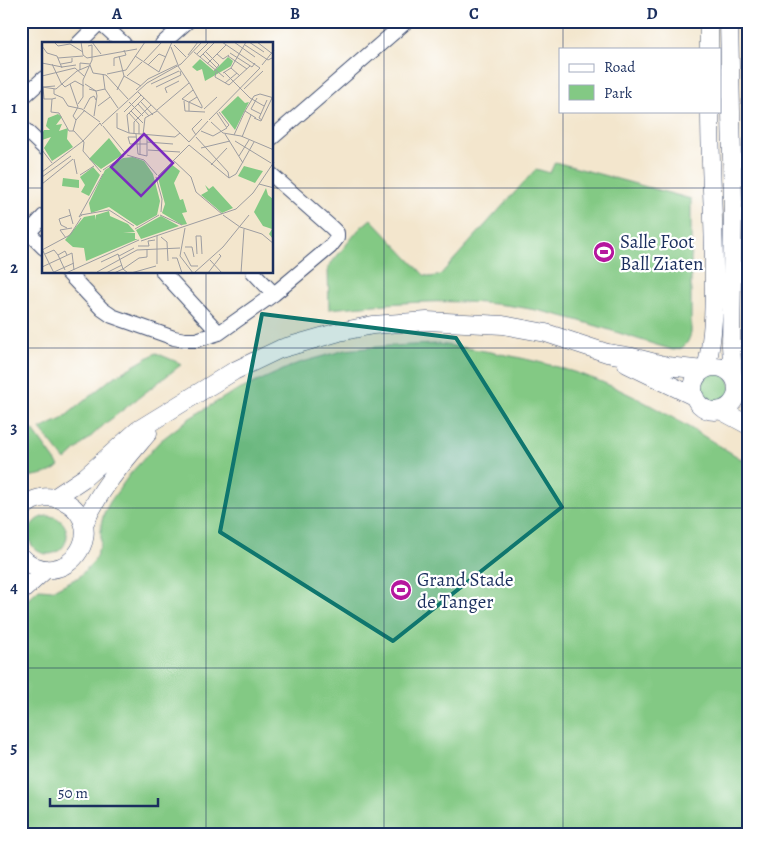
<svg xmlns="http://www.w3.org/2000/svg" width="769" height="855" viewBox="0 0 769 855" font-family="Alegreya,serif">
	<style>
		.green { fill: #83c984; stroke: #4f7c71 }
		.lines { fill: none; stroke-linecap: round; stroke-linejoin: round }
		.minor-casing { stroke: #3b4a6f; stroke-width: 16 }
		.tertiary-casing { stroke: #3b4a6f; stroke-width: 19 }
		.minor { stroke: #fff; stroke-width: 14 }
		.tertiary { stroke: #fff; stroke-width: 18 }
		.marked { fill: #0f766e; fill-opacity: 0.2; stroke: #0f766e; stroke-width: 4; stroke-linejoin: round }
		.grid { fill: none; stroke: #1b2f5e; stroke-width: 1; stroke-opacity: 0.55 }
		.labels { text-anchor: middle; stroke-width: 4.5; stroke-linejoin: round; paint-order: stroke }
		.poi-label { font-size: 19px; fill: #1b2f5e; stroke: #fff; text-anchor: start }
		.inset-road { fill: none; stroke: #9d9da1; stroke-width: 1 }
		.view { fill: #7b2cbf; fill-opacity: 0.15; stroke: #7b2cbf; stroke-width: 2.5 }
		.inset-edge { fill: none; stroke: #1b2f5e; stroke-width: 2.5 }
		.neatline { fill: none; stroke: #1b2f5e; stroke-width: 2 }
		.grid-label { font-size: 16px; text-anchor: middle; font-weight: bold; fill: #1b2f5e }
	</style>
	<rect width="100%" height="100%" fill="#fff"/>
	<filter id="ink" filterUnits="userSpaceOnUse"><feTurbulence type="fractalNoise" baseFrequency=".02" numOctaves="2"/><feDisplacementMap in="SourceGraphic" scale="10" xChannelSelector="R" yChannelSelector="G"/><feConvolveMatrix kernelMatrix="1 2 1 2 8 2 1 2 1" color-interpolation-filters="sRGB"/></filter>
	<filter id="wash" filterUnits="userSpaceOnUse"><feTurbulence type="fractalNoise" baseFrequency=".0096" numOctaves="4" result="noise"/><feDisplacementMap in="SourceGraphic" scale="20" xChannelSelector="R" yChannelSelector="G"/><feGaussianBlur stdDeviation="1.12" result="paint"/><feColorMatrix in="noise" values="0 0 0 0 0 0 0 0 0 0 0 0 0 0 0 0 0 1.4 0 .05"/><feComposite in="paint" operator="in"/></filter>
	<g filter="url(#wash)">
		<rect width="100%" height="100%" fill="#f3e6cd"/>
		<path class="green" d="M748,50V273L745,52Z
			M555,162L691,199V333C688,344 684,349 673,350C622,335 571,315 519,307C455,297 393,303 329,309L328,267L360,228L371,219L424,275L431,277L440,275L536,169L550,173Z
			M438,344C492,351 546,361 597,380C648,400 701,435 748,463V834H21V608L27,600L39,589L53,590L79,577L94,561L101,544V525L104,513L110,502L130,474L160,441L190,418L228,395L296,364L345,350L388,346Z
			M156,353L182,364L106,423L65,460L40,429L62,419L112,378Z
			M699 388a16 16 0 1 1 32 0a16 16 0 1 1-32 0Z
			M21,430H33L59,466C49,476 35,475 21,478Z
			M29 535a19 19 0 1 1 38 0a19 19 0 1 1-38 0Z"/>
	</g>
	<g filter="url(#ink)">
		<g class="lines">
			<g class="minor-casing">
				<path id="minor" d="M99,21L124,44
					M78,44L100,22
					M162,44L188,21
					M21,99L44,78
					M21,126L44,148
					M272,138L407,21
					M21,225L44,248
					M21,241L44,216
					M67,272L102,309L112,316L174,338L185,340H196L219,333L274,294L330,247L337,238V233L332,228L272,175
					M163,272L219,333
					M253,272L274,294"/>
			</g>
			<g class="tertiary-casing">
				<path id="tertiary" d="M709,21V49
					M729,21L733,203L731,346L733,376
					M627,364L695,397
					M693 389a22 22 0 1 1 44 0a22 22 0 1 1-44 0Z
					M706,369C714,336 714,304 714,269C714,217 710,164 710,111
					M720,410L748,425
					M54,498L84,478L138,430L234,371L280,349L339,332L373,325L427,321L503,325L546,333L607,353L632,357L667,366L703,370
					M21,510C50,477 102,514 79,551C73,561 63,568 52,569C40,570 28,565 21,556
					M84,524C101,487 122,464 148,433
					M21,592L46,569"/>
			</g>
			<use href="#minor" class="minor"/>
			<use href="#tertiary" class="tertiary"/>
		</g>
	</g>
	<path class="marked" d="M262,314L456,338L562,507L393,641L220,532Z"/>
	<path class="grid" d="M206,21V44M384,21V834M563,21V49M563,111V834M21,188H44M272,188H748M206,272V834M21,348H748M21,508H748M21,668H748"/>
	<defs>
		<g id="stadium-disc" transform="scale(1.125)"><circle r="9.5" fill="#b5179e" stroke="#fff"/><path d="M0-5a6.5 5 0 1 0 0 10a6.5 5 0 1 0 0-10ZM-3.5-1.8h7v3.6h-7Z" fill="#fff"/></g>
	</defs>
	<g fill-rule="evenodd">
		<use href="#stadium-disc" x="604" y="252"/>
		<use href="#stadium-disc" x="401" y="590"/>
	</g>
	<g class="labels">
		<g class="poi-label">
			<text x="620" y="248">Salle Foot<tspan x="620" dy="22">Ball Ziaten</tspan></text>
			<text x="417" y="586">Grand Stade<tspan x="417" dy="22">de Tanger</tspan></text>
		</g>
	</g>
	<g transform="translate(42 42)">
		<rect width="231" height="231" fill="#f3e6cd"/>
		<path d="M186,15L191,19L189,24L163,39L160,27L155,29L150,25L158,17L172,29ZM196,54L203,61L207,60L193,88L179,70ZM16,72L20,75L14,83L20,82L17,89L26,86L25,97L31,105L10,119L2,106L9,95L0,98V92L2,88H8L4,84L6,76ZM67,96L80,113L59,127L47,117ZM91,115L102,119L111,132L118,159L115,173L95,184L67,165L49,171L47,161L63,128L81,116ZM129,122L138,129L132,141L138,158L141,157L145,170L140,171L145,182L140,183L120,171L123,162L116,136ZM202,124L221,129L213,141L196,134ZM51,125L58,133L47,154L39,150L43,143L38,135ZM21,136L37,138V146L20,144ZM163,143L167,147L171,144L191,166L180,171L159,153L166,149ZM224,146L226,153L231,157V197L227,192L230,187L221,184L212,170ZM67,169L68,174L86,182L93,190L81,191H93V197H96L44,219L42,206L31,205L23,198L42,175L53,173V178L54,173ZM119,174L137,184L99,197L94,188Z" fill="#83c984"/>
		<path class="inset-road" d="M12,0L16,4L28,2L41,10M39,0L41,13L45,16L95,7M50,0L59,12M180,0L218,26M192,0L213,15M207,0L222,10M215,0L232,13M132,3L144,15M203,3L226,18L232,15M0,4L5,11L15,14L20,26M129,5L136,23M152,10L182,35M164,10L177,23L172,29M188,11L210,25L213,21M155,12L167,0M161,12L175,26M175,12L181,17L187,13M146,13L156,0M77,14L82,34L99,44M93,14L117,30M186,14L205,27M158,15L173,0M16,16L41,14M102,19L120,0M0,21L20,25L34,23M10,22L20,43M19,22L30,20V16M165,22L184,3M48,23L51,31L64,33L86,57M106,23L117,12L124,15M220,23L232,8M72,24V16L84,13L82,8M136,24L148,42L160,64V66L140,57L151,48M189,26L204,0M38,28V21L48,22M117,30L130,0M174,30L173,35L187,43L208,24M182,30L208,56L222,64M181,31L189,26L198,34M61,32L63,47L76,66M65,32L84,28L103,0M0,34L33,26L42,34M85,34L100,20M183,41L195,31M20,42L23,45L33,39L42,44M28,42L36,65L31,74L34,78M43,42L54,49L63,47M109,42L137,29M0,45L14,47L35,29L47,24M114,45L139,33L138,29M12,47V52L21,56L26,64L40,67L58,80M47,47L54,49L55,54L52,74M202,47L221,29M75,48L82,34M94,48L106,37L135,23M96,50L147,100M125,51L123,46L137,39M14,56L10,57L9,70L17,71L27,89H32L42,100L41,109L59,130M215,56L209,67L219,72M10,57H2L1,45L13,44M142,59L143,69L163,70M87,60L101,74M99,60L111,73M36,62L41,55V38L50,18V3L46,4M96,62L107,74M56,64L68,55M42,67L48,56L52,54L54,58M162,67L175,55M115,68L147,41M89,69L101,81M147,69V60L155,55M82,70L99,53M177,70L187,83L185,85M75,71V86L87,91L133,95L138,91M87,71L97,82V92M212,76L219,79L230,56M214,76L203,69L212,54L218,52L232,56M167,78L218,26M220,78L217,76L225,58M169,80L181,91L199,94L232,108M60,82L105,41L139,22L160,0M61,84L84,112M31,89L34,78L43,68M159,89L171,94L185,86L175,71M87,91L85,73L102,56M92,92V80L109,63M94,92L96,112L105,114V93M183,92L201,121M101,93L103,76L115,69M154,93L150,87L160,77M192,93L203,69M94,95H86L88,102H105M154,95L186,130L187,136M200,95L209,73M193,99L229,121M105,100L131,102M147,100L166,79M147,103L187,136L194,132L212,100M159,106L188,99M0,108L10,121M106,108L138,110M85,113L102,118L115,133M98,113V97M197,114L207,98M32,117L35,132M131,118L149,135L154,150L180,172M169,123L185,106M61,128L82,114M0,130L41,99L58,81L60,84M38,133L52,124M116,134L147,103M0,135L29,114M114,135L120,157L119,170M0,142L31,117M217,142L232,146M27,167L31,182M39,173L67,168L92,184M40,173L37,175L61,132M118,173L140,183M181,173L198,185L220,192L232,202M25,186L19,183L17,177L29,173M143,186L138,214L151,231M93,187L117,173M119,195L125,200L126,219M24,196L18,188L30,186M99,199L194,167L211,151L232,120M96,204H107L106,199L113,198M143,205H150L152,215M0,207L12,231M0,208L28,193L39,176M142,210L149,224H156M3,212L12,208L16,213M155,212L154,194H159L160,212M77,214L92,206M130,216H135L140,231M168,218L180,231M59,220L76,212L81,227L72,231M115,222V194M0,225L30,211L32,228M23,228L16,213L23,209L25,213M12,230L32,221M55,230L95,208L138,206M24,231L97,198M64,231L80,223M86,231L81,227L97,216L105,215V207M89,231L114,224M152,231L181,205L207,173M166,231L179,214L177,212M199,231L202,187"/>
		<path class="view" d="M102,92L131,121L99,154L69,125Z"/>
		<rect width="231" height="231" class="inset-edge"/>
	</g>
	<rect width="769" height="855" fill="none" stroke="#fff" stroke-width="55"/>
	<rect x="559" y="48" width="162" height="65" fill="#ffffff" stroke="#a4acbf"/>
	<rect x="569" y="64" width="25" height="8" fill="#ffffff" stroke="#a4acbf"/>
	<text x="604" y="72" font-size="15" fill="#1b2f5e">Road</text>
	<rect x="569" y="85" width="25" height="15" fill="#83c984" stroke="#a4acbf"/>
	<text x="604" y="98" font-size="15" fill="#1b2f5e">Park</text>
	<path d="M50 798v8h108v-8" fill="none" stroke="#1b2f5e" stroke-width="2.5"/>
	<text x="58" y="798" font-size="15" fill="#1b2f5e" stroke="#ffffff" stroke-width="4" paint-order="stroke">50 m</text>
	<rect x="28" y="28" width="714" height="800" class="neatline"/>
	<g class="grid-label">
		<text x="117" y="19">A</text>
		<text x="295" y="19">B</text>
		<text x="474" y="19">C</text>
		<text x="652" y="19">D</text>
		<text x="14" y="113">1</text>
		<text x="14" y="273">2</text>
		<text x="14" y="433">3</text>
		<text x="14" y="593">4</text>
		<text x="14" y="753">5</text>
	</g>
</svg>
